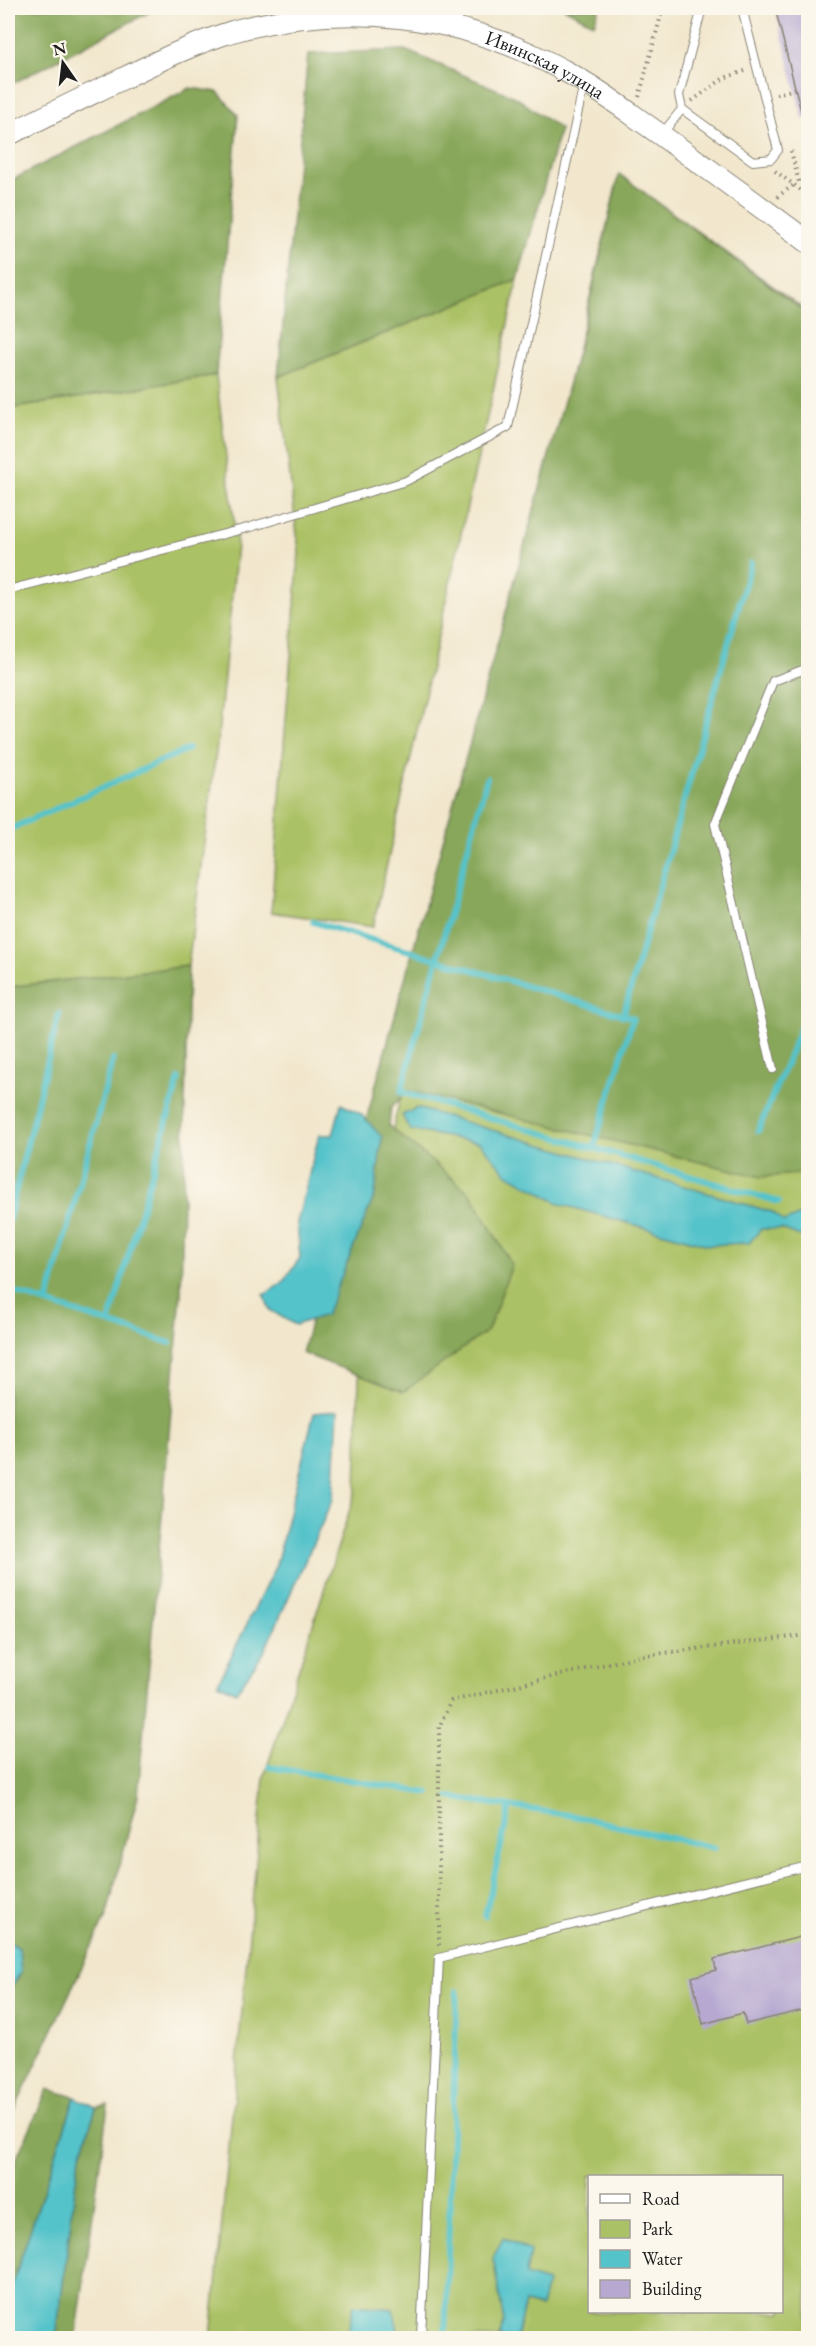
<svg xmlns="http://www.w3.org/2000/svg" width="816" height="2346" viewBox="0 0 816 2346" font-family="'EB Garamond',serif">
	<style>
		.green { fill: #abc165; stroke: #646e40; stroke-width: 1.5; fill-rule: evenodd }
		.forest { fill: #88a75a; stroke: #52623b; stroke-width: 1.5 }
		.water { fill: #55c3ca; stroke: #387073; stroke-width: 1.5 }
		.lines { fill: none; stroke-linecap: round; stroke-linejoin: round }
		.stream { stroke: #55c3ca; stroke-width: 6 }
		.building { fill: #b6a8d1 }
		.lane-casing { stroke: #878274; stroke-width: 10 }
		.secondary-casing { stroke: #878274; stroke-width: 23 }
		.path { stroke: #878274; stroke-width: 4; stroke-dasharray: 1.5 4.5; stroke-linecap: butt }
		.lane { stroke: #fff; stroke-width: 8 }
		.secondary { stroke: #fff; stroke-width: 21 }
		.labels { text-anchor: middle; stroke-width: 4.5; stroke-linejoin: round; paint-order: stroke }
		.street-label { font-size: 20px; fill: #1c1c1c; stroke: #fbf7ec }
	</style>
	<rect width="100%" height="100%" fill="#fbf7ec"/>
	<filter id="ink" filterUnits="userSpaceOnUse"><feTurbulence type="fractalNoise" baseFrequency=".0167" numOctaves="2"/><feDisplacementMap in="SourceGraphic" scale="12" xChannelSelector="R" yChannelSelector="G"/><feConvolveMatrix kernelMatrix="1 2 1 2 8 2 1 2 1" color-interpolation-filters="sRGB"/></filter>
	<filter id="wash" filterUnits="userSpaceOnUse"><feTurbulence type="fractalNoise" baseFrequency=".008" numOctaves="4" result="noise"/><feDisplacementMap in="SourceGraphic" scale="24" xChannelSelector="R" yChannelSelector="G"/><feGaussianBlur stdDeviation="1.35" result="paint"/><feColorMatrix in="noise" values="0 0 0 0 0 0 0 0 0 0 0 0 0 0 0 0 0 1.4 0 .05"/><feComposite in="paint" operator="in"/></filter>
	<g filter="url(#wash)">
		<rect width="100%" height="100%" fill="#f2e7cd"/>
		<path class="green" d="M619,174L808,312V2338H211L264,1777L356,1490L362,1259ZM590,2176H782V2312H590Z
			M518,279L373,927L271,912L299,552L278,377Z
			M216,375L237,545L218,737L188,966L8,987V409Z"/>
		<path class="forest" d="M8,8H157L8,86Z
			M564,8H599L594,24Z
			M405,50L517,98L560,129L518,279L278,377L308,54Z
			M190,88L218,92L238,115L216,375L8,409V182Z
			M619,174L808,314V1173L761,1177L409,1091L391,1107L389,1126L471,1194L512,1265L488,1330L403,1392L302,1353L581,339Z
			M188,966L181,1294L138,1795L107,1914L8,2124V1993L21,1972L19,1948L8,1941V987Z
			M48,2089L75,2097L8,2297V2191L17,2157Z
			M108,2105L76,2338H56L78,2164L96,2107Z"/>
		<path class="water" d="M341,1104L361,1114L382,1137L375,1194L326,1315L295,1325L270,1310L264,1295L282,1283L300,1258L297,1222L319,1135H333Z
			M417,1108L772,1212L784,1222L808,1212V1239L782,1229H761L749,1243L708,1245L560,1204L506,1173L480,1143L410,1130L402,1115Z
			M338,1411L333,1499L263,1654L236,1692L218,1683L276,1565L314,1413Z
			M8,1941L19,1948L21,1972L8,1993Z
			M75,2097L96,2107L78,2164L56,2338H8V2297Z
			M503,2238L530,2251L526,2275L547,2282L541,2307L525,2303L516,2338H499L504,2322L493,2258Z
			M354,2305L393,2309L399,2334L397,2338H346Z"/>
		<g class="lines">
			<path class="stream" d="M487,778L401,1092L779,1202
				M8,830L188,749
				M313,922L633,1018L594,1147
				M623,1016L751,563
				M758,1131L808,1010
				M8,1222L59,1014
				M8,1290L170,1343
				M47,1303L113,1060
				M109,1323L179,1079
				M269,1767L429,1793
				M449,1797L574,1816L715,1848
				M485,1916L510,1806
				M445,2338L457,1991"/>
		</g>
		<g id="blocks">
			<path class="building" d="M775,8H808V119H803Z
				M808,1935V2009L746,2024L743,2013L703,2024L692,1977L716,1970L714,1959Z"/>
		</g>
	</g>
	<g filter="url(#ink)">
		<use href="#blocks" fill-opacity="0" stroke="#878274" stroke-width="1.5"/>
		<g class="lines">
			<g class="lane-casing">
				<path id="lane" d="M682,109L753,161L771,159L778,150L742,8
					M662,134L682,109L679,95L702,8
					M8,590L247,528L406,481L508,427L584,84
					M773,1069L715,824L773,681L808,668
					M421,2338L439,1958L808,1866"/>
			</g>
			<g class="secondary-casing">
				<g id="secondary">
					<path id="s1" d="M8,135C45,116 83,98 122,79C158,61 195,43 234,31C348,0 460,14 563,70C598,88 629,113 661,135C711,171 760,206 808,242"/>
				</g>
			</g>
			<path class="path" d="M776,94L795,89
				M639,97L663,8
				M692,101L724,78L745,71
				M791,151L799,182L808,183
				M775,171L808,195
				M777,197L795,184
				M439,1945V1727L451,1701L640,1656L808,1635"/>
			<use href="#lane" class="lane"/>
			<use href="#secondary" class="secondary"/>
		</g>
	</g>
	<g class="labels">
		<g class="street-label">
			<text dy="7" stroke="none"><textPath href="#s1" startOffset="570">Ивинская улица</textPath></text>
		</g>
	</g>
	<rect width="816" height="2346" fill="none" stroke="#fbf7ec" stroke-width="30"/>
	<rect x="588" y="2175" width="195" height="138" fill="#fbf7ec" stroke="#a29f99" stroke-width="1.5"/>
	<rect x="600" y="2194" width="30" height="9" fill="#ffffff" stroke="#a29f99" stroke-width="1.5"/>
	<text x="642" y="2205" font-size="18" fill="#1c1c1c">Road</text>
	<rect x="600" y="2220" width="30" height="18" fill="#abc165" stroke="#a29f99" stroke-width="1.5"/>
	<text x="642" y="2235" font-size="18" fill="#1c1c1c">Park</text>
	<rect x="600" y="2250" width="30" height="18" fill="#55c3ca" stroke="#a29f99" stroke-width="1.5"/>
	<text x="642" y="2265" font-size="18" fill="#1c1c1c">Water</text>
	<rect x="600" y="2280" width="30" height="18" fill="#b6a8d1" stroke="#a29f99" stroke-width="1.5"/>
	<text x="642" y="2295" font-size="18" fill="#1c1c1c">Building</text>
	<g transform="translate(63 63) rotate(346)" stroke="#fbf7ec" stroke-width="4.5" paint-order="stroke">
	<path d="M0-4.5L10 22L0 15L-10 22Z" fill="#1c1c1c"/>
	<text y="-9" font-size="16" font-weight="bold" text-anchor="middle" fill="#1c1c1c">N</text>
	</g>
</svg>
